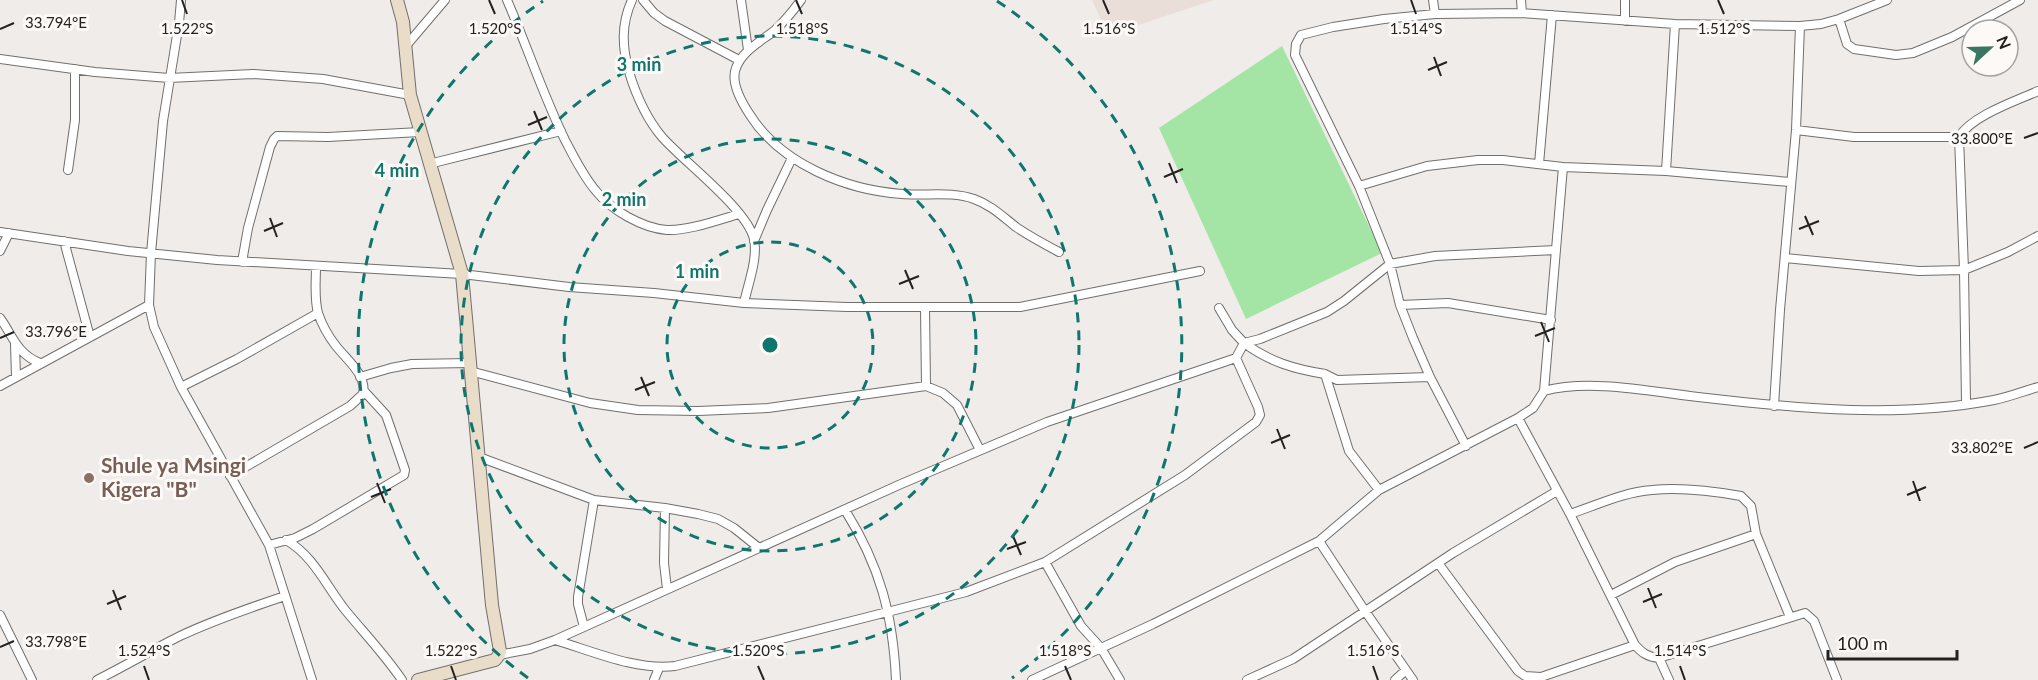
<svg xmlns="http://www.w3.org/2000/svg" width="2038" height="680" viewBox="0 0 2038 680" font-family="Lato,sans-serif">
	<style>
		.built { fill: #e9dfd8 }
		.green { fill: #a4e5a5 }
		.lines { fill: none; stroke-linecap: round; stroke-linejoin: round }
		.street-casing { stroke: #726f6d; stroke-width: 10 }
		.secondary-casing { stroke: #726f6d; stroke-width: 14 }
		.street { stroke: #fff; stroke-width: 8 }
		.secondary { stroke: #e9ddc9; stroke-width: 12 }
		.ticks { fill: none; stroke: #232221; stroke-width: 2 }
		.ring { fill: none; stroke: #0f766e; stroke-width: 3; stroke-dasharray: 10 8 }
		.education-dot { fill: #8d6e63; stroke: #fcf9f7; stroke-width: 2 }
		.labels { text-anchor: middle; stroke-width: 6; stroke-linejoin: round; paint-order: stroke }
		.education-label { font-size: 21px; font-weight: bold; fill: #785e54; stroke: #fcf9f7; text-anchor: start }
		.ticks-label { font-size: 15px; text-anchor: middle; fill: #232221; stroke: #fcf9f7; stroke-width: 6; stroke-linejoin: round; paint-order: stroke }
		.centre { fill: #0f766e; stroke: #fcf9f7; stroke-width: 3 }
		.ring-label { font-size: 18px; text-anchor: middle; font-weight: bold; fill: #0f766e; stroke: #fcf9f7; stroke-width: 6; stroke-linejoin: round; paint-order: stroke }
	</style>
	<rect width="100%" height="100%" fill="#efecea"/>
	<path class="built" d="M1092,0H1214L1108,35Z"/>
	<path class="green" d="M1282,46L1382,253L1246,319L1159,128Z"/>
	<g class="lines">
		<g class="street-casing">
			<path id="street" d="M507,0C527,46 543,95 565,140C574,157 583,176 596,191C611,210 642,228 667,230C688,231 718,220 739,214
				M632,0C621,24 622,47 629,72C636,95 646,118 662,137C684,162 747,209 754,239C758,259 748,284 744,303
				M643,0L654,13L665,21L739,60
				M741,0L748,50
				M801,0C793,11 784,22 774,31C760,42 742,51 736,68C730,83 742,103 750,115C781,164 846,190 902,194C926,196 952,191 974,199C991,205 1002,216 1016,227C1029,236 1044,244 1059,252
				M1433,0L1435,14
				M1521,0L1522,13
				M1839,19L1847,44L1854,49L1896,55L1913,53L1952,37L2020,0
				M1625,21V0
				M405,47L445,0
				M0,59L95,72L169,78L253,74L323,79L410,95
				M1796,130L1854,137H1959
				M429,164L561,131
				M1539,164L1552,15
				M68,170L75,120V69
				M1666,171L1675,24
				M1359,186L1427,166L1478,160H1503L1563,167L1666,171L1790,182
				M0,232L128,251L217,260L462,274L569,287L654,293L744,303L847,307H1020L1200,271
				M64,241L90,337
				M754,241L767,210L792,158
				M0,251L9,233
				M1785,258L1919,271L1964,270L2008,252L2038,236
				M242,262L248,228L270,147L274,139L277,136L328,137L420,132
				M149,305L154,327L181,387L269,545L312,680
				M1400,305L1448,303L1551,320
				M925,308L926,386
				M1219,308L1232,330L1244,343L1260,339L1327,312L1344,301L1390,264L1435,256L1556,250
				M0,318C13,336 17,354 40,363
				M15,344L16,377
				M470,371L590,403L638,410L698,411L768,408L926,386L943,393L957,405L980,450
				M1325,374L1337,380L1430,377
				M360,377L391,368L412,364L469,363
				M0,386L149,305L151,253L163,121L179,23L181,0
				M181,387L237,359L318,313
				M1544,391C1592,378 1657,393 1707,398C1802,409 1900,418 1994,400C2009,397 2024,391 2038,387
				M1966,403L1964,270L1959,137C1971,116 2016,101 2038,91
				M1774,406L1780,310L1796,130L1800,26
				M1518,418L1570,514L1635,645C1642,653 1648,657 1659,658L1805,613L1814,621L1837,680
				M1466,446L1430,377L1413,338L1400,305L1390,264L1359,186L1295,55L1296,44L1301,35L1333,27L1384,19L1435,14L1522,13L1675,24L1800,26L1821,24L1839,19L1887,0
				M479,457L594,500L665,508L698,514L718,519L734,528L759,548
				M230,476L350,406L363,394C367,375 347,360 336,346C329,337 322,325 318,313C314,298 316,282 316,266
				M665,508L664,563L667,589
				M845,510C880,566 893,615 896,680
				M1570,514C1597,505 1624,492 1652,490C1681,487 1713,491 1741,496L1751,506L1756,534L1790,617
				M286,540C314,556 326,586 346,611C365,634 385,655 402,680
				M1319,541L1365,611L1413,680
				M269,545L295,538L313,529L404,475L405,470L386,415L364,391
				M1045,562L1081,626L1101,648L1120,680
				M1438,563L1518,671L1525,676L1541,677L1635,645
				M1611,595L1675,562L1756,534
				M0,615L32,680
				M584,627L578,604V597L594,500
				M555,640C592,651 637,671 675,666L966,592L1045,562L1185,475L1256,422L1260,415L1258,407L1236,358
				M499,655L530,649L555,640L901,484L1047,422L1236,358L1244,343C1270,362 1294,369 1325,374L1349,451L1379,490
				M1659,658L1669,680
				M97,680C125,666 152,650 180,636C214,620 249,608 285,596
				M654,680L659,668
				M1032,680L1153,624L1319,541L1379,490L1518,418L1533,408L1544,391L1563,167
				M1247,680L1293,659L1453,553L1557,491
				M1395,680L1406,670"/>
		</g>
		<g class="secondary-casing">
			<path id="secondary" d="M397,0L403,22L410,95L462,274L492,605L500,651L499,655L495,660L418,680"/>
		</g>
		<use href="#street" class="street"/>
		<use href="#secondary" class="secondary"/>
	</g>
	<path class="ticks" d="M182,0L187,14M489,0L495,14M796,0L802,14M1103,0L1109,14M1411,0L1416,14M1718,0L1724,14M0,29L14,23M1434,57L1441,76M1428,70L1447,62M534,111L542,130M528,125L547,117M2024,138L2038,133M1169,163L1177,183M1164,177L1183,169M1805,216L1813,235M270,218L277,237M1799,229L1819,221M264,231L283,223M905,270L913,289M899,284L919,276M1541,322L1549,342M1535,336L1555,328M0,338L14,332M641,377L649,396M635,390L655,382M1277,429L1285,449M1271,443L1290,435M2024,448L2038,442M1913,481L1920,501M377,483L385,503M1907,495L1926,487M371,497L391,489M1013,536L1021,555M1007,549L1026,542M1648,588L1656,608M113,590L121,610M1643,602L1662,594M107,604L126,596M0,647L14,641M144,666L149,680M451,666L456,680M758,666L764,680M1065,666L1071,680M1373,666L1378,680M1680,666L1685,680"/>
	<g class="ring">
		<circle cx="770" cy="345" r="103"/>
		<circle cx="770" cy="345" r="206"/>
		<circle cx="770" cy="345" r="309"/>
		<path d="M528 678A412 412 0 0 1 543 1M997 1A412 412 0 0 1 1012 678"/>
	</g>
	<circle class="education-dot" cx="89" cy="478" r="6"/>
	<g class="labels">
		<g class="education-label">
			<text x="101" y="473">Shule ya Msingi<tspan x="101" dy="24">Kigera "B"</tspan></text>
		</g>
	</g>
	<g class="ticks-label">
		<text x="56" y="28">33.794°E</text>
		<text x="187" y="34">1.522°S</text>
		<text x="802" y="34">1.518°S</text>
		<text x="1109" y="34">1.516°S</text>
		<text x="495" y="34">1.520°S</text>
		<text x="1416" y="34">1.514°S</text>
		<text x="1724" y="34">1.512°S</text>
		<text x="1982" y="144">33.800°E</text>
		<text x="56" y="337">33.796°E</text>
		<text x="1982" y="453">33.802°E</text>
		<text x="56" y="647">33.798°E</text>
		<text x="144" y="656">1.524°S</text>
		<text x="451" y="656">1.522°S</text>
		<text x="758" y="656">1.520°S</text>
		<text x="1065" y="656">1.518°S</text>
		<text x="1373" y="656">1.516°S</text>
		<text x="1680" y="656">1.514°S</text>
	</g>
	<circle cx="770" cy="345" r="9" class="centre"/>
	<g class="ring-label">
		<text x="639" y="71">3 min</text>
		<text x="397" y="177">4 min</text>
		<text x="624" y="206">2 min</text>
		<text x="697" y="278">1 min</text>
	</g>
	<g transform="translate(1990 48) rotate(68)"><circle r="28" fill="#fcf9f7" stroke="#a5a3a1" stroke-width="1.5"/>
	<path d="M0-4.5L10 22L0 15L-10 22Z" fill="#3a7762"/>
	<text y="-9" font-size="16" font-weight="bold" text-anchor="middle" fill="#232221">N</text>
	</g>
	<path d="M1828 650v9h129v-9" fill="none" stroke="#232221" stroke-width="3"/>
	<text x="1837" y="650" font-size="18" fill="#232221" stroke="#fcf9f7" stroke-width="4.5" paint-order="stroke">100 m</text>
</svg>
